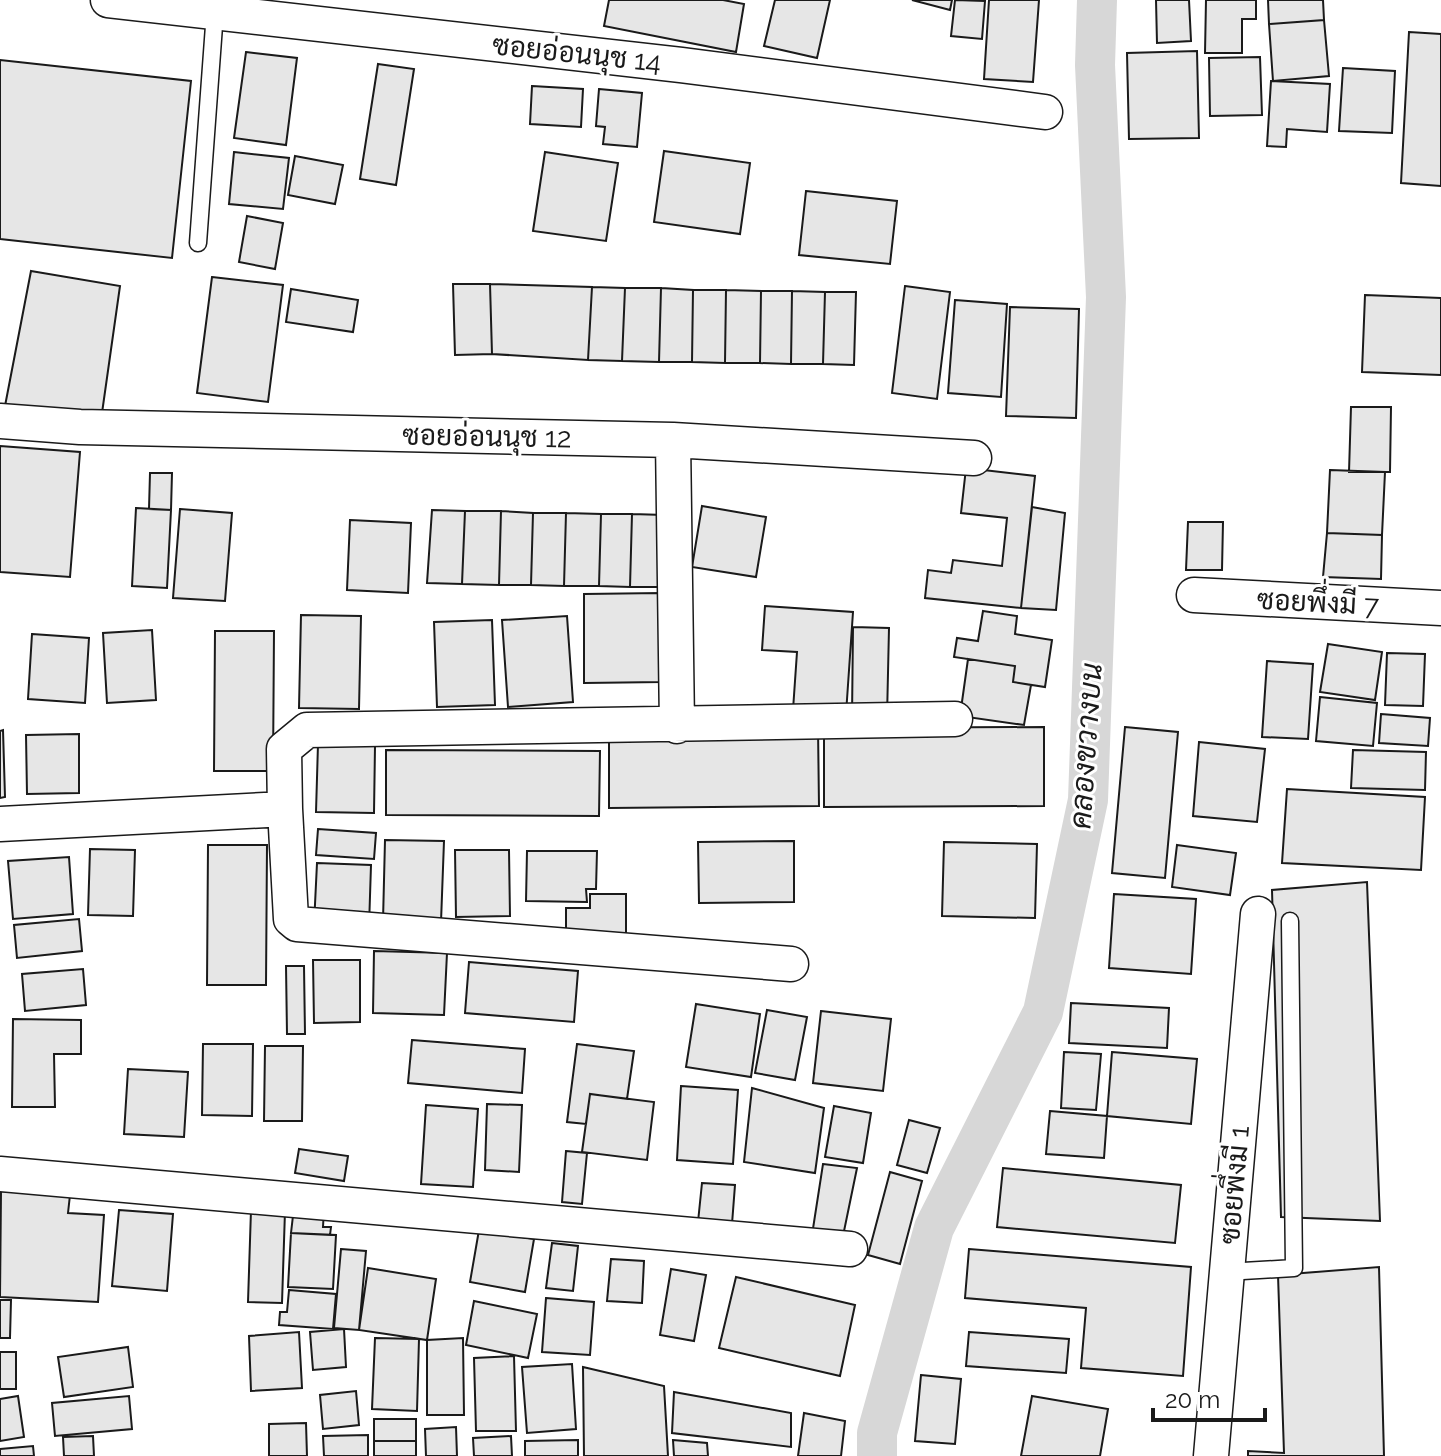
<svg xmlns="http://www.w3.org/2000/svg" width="1441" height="1456" viewBox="0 0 1441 1456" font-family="Raleway,Sarabun,sans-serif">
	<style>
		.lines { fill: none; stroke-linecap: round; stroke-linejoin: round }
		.canal { stroke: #d7d7d7; stroke-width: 40 }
		.building { fill: #e6e6e6; stroke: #1a1a1a; stroke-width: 2 }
		.service-casing { stroke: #1a1a1a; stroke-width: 19 }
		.minor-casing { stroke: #1a1a1a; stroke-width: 37 }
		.service { stroke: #fff; stroke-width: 16 }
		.minor { stroke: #fff; stroke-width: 34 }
		.labels { text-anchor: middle; stroke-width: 6; stroke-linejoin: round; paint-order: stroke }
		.street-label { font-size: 28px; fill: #1a1a1a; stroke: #fff }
		.water-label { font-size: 30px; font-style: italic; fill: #1a1a1a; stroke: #fff }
	</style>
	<rect width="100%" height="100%" fill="#fff"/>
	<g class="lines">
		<path class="canal" d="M877,1456V1433L934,1228L1043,1012L1088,800L1106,297L1095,65L1097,0"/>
	</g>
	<path class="building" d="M609,0H723L744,4L736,52L604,26Z
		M775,0H830L817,58L764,46Z
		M912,0H952L950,10Z
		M955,0L985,1L982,39L951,36Z
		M989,0H1039L1033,82L984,79Z
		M1156,0H1189L1191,41L1157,43Z
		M1206,0H1256V19H1242V53H1205Z
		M1268,0H1323L1324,20L1269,24Z
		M1324,20L1329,76L1273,81L1269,24Z
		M1409,32L1441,34V186L1401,183Z
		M1197,51L1199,138L1129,139L1127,53Z
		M246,52L297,58L286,145L234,138Z
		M1260,57L1262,115L1210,116L1209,58Z
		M0,60L191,81L172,258L0,239Z
		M378,64L414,69L396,185L360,179Z
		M1343,68L1395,71L1392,133L1339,131Z
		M1271,81L1330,84L1327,132L1287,129L1286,147L1267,146Z
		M532,86L583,89L581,127L530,124Z
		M599,89L642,93L637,147L603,144L605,127L596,126Z
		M664,151L750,163L740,234L654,222Z
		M234,152L289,158L283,209L229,204Z
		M545,152L618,163L606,241L533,231Z
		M295,156L343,165L335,204L288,195Z
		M806,191L897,201L890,264L799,255Z
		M247,216L283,223L275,269L239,262Z
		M31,271L120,286L101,420L5,406Z
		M212,277L283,285L268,402L197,393Z
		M453,284H490L492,354L455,355Z
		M490,284L592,287L588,360L492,354Z
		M905,286L950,292L937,399L892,393Z
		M592,287L625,288L622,361L588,360Z
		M625,288H661L659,362L622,361Z
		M661,288L693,290L692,362H659Z
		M291,289L358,300L353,332L286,322Z
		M693,290H726L725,363L692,362Z
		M726,290L761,291L760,363H725Z
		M761,291H792L791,364L760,363Z
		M792,291L825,292L823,364H791Z
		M825,292H856L854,365L823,364Z
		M1365,295L1441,298V375L1362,372Z
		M955,300L1007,304L1001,397L948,393Z
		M1010,307L1079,309L1076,418L1006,416Z
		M1351,407H1391L1390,472H1349Z
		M0,446L80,452L70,577L0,572Z
		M966,468L1035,476L1021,608L925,598L928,570L951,573L953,560L1002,566L1007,518L961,513Z
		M1330,470L1385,472L1382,535L1327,533Z
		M150,473H172L171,510L149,509Z
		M702,506L766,517L756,577L692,567Z
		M1032,507L1065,513L1056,610L1021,608Z
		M136,508L171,510L167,588L132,586Z
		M180,509L232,513L225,601L173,598Z
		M432,510L465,511L462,584L427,583Z
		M465,511H501L499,585L462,584Z
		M501,511L533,513L531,585H499Z
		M533,513H566L564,586L531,585Z
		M566,513L601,514L599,586H564Z
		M601,514H632L630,587L599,586Z
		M632,514L664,515L663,587H630Z
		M350,520L411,523L408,593L347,590Z
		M1188,522H1223L1222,570H1186Z
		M1327,533L1382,535L1381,579L1323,577Z
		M661,593L662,682L584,683V594Z
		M765,606L853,612L846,714L793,710L797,652L762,650Z
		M983,611L1017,616L1015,634L1052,640L1045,687L1013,682L1015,666L954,657L957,638L978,641Z
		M301,615L361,616L359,709L299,708Z
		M567,616L573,702L508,707L502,620Z
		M492,620L495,705L437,707L434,622Z
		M853,627L889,628L887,718H852Z
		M152,630L156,700L107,703L103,633Z
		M215,631H274L273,771H214Z
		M32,634L89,638L85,703L28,699Z
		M1328,644L1382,652L1375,700L1320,692Z
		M1387,653L1425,654L1423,706L1385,705Z
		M968,659L1015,666L1013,682L1031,685L1024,725L960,716Z
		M1267,661L1313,664L1308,739L1262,737Z
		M1320,697L1377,703L1373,746L1316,741Z
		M1381,714L1430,718L1428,746L1379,743Z
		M818,727L819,806L609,808V729Z
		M1044,727V806L824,807V728Z
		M1125,727L1178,732L1165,878L1112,873Z
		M3,730L5,797L0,798V731Z
		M79,734V793L27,794L26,735Z
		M1199,742L1265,749L1257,822L1193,816Z
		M318,744L375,746L374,813L316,812Z
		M386,750L600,751L599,816L386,815Z
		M1353,750L1426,752L1425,790L1351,788Z
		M1287,789L1425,797L1421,870L1282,863Z
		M318,829L376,833L374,859L316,855Z
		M385,840L444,841L441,922L383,921Z
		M794,841V902L699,903L698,842Z
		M944,842L1037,844L1035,918L942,916Z
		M208,845H267L266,985H207Z
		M1177,845L1236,853L1230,895L1172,887Z
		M90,849L135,850L133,916L88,915Z
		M455,850H509L510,916L456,917Z
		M527,851H597L596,889H586L587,902L526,901Z
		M69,857L73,914L13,919L8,861Z
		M317,863L371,865L369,927L314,925Z
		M1367,882L1380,1221L1281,1217L1272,890Z
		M590,894H626V938H566V908H590Z
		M1114,894L1196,899L1191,974L1109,968Z
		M79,919L82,951L17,958L14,925Z
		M374,951L447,953L444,1015L373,1013Z
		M313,960H360V1022L314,1023Z
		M469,962L578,971L574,1022L465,1013Z
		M286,966H304L305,1034H287Z
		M83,969L86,1005L25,1011L22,974Z
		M1071,1003L1169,1008L1167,1048L1069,1043Z
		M696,1004L760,1014L751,1077L686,1067Z
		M767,1010L807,1017L795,1080L755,1073Z
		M821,1011L891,1019L883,1091L813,1083Z
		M13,1019L81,1020V1054H54L55,1107H12Z
		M412,1040L525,1049L522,1093L408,1083Z
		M203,1044H253L252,1116L202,1115Z
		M577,1044L634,1051L627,1099L590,1094L586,1124L567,1122Z
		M265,1046H303L302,1121H264Z
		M1064,1052L1101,1054L1096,1110L1061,1108Z
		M1112,1052L1197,1059L1191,1124L1107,1116Z
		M128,1069L188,1072L184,1137L124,1134Z
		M681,1086L738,1090L733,1164L677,1160Z
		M752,1088L824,1108L815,1173L744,1162Z
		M590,1094L654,1102L647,1160L582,1152Z
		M487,1104L522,1105L519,1172L485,1170Z
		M426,1105L478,1109L473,1187L421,1184Z
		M834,1106L871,1113L863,1163L825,1157Z
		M1050,1111L1107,1116L1104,1158L1046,1154Z
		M909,1120L940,1128L927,1173L897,1165Z
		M299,1149L348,1156L344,1181L295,1173Z
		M566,1151L587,1153L582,1204L562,1202Z
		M823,1164L857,1168L843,1236L812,1235Z
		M1003,1168L1181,1185L1175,1243L997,1227Z
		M890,1172L922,1181L900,1264L868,1255Z
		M702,1183L735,1185L732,1224L698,1222Z
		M1,1191L70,1195L68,1213L104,1215L98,1302L0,1297Z
		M294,1207L324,1209L323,1227H331L330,1235L291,1233Z
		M119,1210L173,1214L167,1291L112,1286Z
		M251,1210L285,1211L282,1303L248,1302Z
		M479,1230L534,1239L525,1292L470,1282Z
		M291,1233L336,1235L333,1289L288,1287Z
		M552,1243L578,1246L573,1291L546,1288Z
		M341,1249L366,1251L359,1330L334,1328Z
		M969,1249L1191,1267L1183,1376L1081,1368L1086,1308L965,1298Z
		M611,1259L644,1261L642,1303L607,1301Z
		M1379,1267L1384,1456H1248V1451L1284,1453L1278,1275Z
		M368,1268L436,1279L427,1340L359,1330Z
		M671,1269L706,1275L694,1341L660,1335Z
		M736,1277L855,1305L840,1376L719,1348Z
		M289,1290L336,1294L333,1329L279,1325L280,1312H287Z
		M546,1298L594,1302L590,1355L542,1352Z
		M0,1300H11L10,1338H0Z
		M474,1301L537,1314L528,1358L466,1345Z
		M344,1329L346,1367L313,1370L310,1332Z
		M299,1332L302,1388L251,1391L249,1336Z
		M969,1332L1069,1339L1066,1373L966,1366Z
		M375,1338L419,1339L417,1411L372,1409Z
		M463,1338L464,1415H427V1340Z
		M128,1347L133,1387L64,1397L58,1357Z
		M0,1352H16V1389H0Z
		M514,1356L516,1431H476L474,1358Z
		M572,1364L576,1429L527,1433L522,1367Z
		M583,1367L664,1386L668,1456H584Z
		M921,1375L961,1379L955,1444L915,1441Z
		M356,1391L359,1425L323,1429L320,1395Z
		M674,1392L791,1413V1447L672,1433Z
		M18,1396L24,1437L0,1441V1399Z
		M129,1396L132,1429L55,1436L52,1403Z
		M1032,1396L1108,1409L1100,1456H1021Z
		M804,1413L845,1421L841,1456H798Z
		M374,1419H416V1441H374Z
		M306,1423L307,1456H269V1424Z
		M456,1427L457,1456H426L425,1429Z
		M368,1435V1456H324L323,1436Z
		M93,1436L94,1456H64L63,1437Z
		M511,1436L512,1456H474L473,1438Z
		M578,1440V1456H525V1441Z
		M673,1440L707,1443L708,1456H674Z
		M374,1441H416V1456H374Z
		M33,1446L34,1456H0V1449Z"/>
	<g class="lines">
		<g class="service-casing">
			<path id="service" d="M198,243L215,12
				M1226,1272L1294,1268L1290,921"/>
		</g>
		<g class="minor-casing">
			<path id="minor" d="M108,0L681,65L1045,112
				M0,421L80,427L673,440L974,458
				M673,440L677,726
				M1194,595L1441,608
				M285,809L291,919L297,924L791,964
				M0,824L285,809L284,749L307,730L955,719
				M0,1174L850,1249
				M1211,1456L1258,914"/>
		</g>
		<use href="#service" class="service"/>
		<use href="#minor" class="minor"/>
	</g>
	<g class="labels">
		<g class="street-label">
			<text transform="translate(577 53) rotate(6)" y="10">ซอยอ่อนนุช 14</text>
			<text transform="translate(487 436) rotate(1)" y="10">ซอยอ่อนนุช 12</text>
			<text transform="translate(1318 602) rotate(3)" y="10">ซอยพึ่งมี 7</text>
			<text transform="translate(1234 1185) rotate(-85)" y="10">ซอยพึ่งมี 1</text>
		</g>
		<g class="water-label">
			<text transform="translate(1086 746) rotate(-86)" y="10">คลองขวางบน</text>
		</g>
	</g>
	<path d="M1153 1408v12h112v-12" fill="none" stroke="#1a1a1a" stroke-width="4"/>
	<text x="1165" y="1408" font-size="24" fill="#1a1a1a" stroke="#ffffff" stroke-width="6" paint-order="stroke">20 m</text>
</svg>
